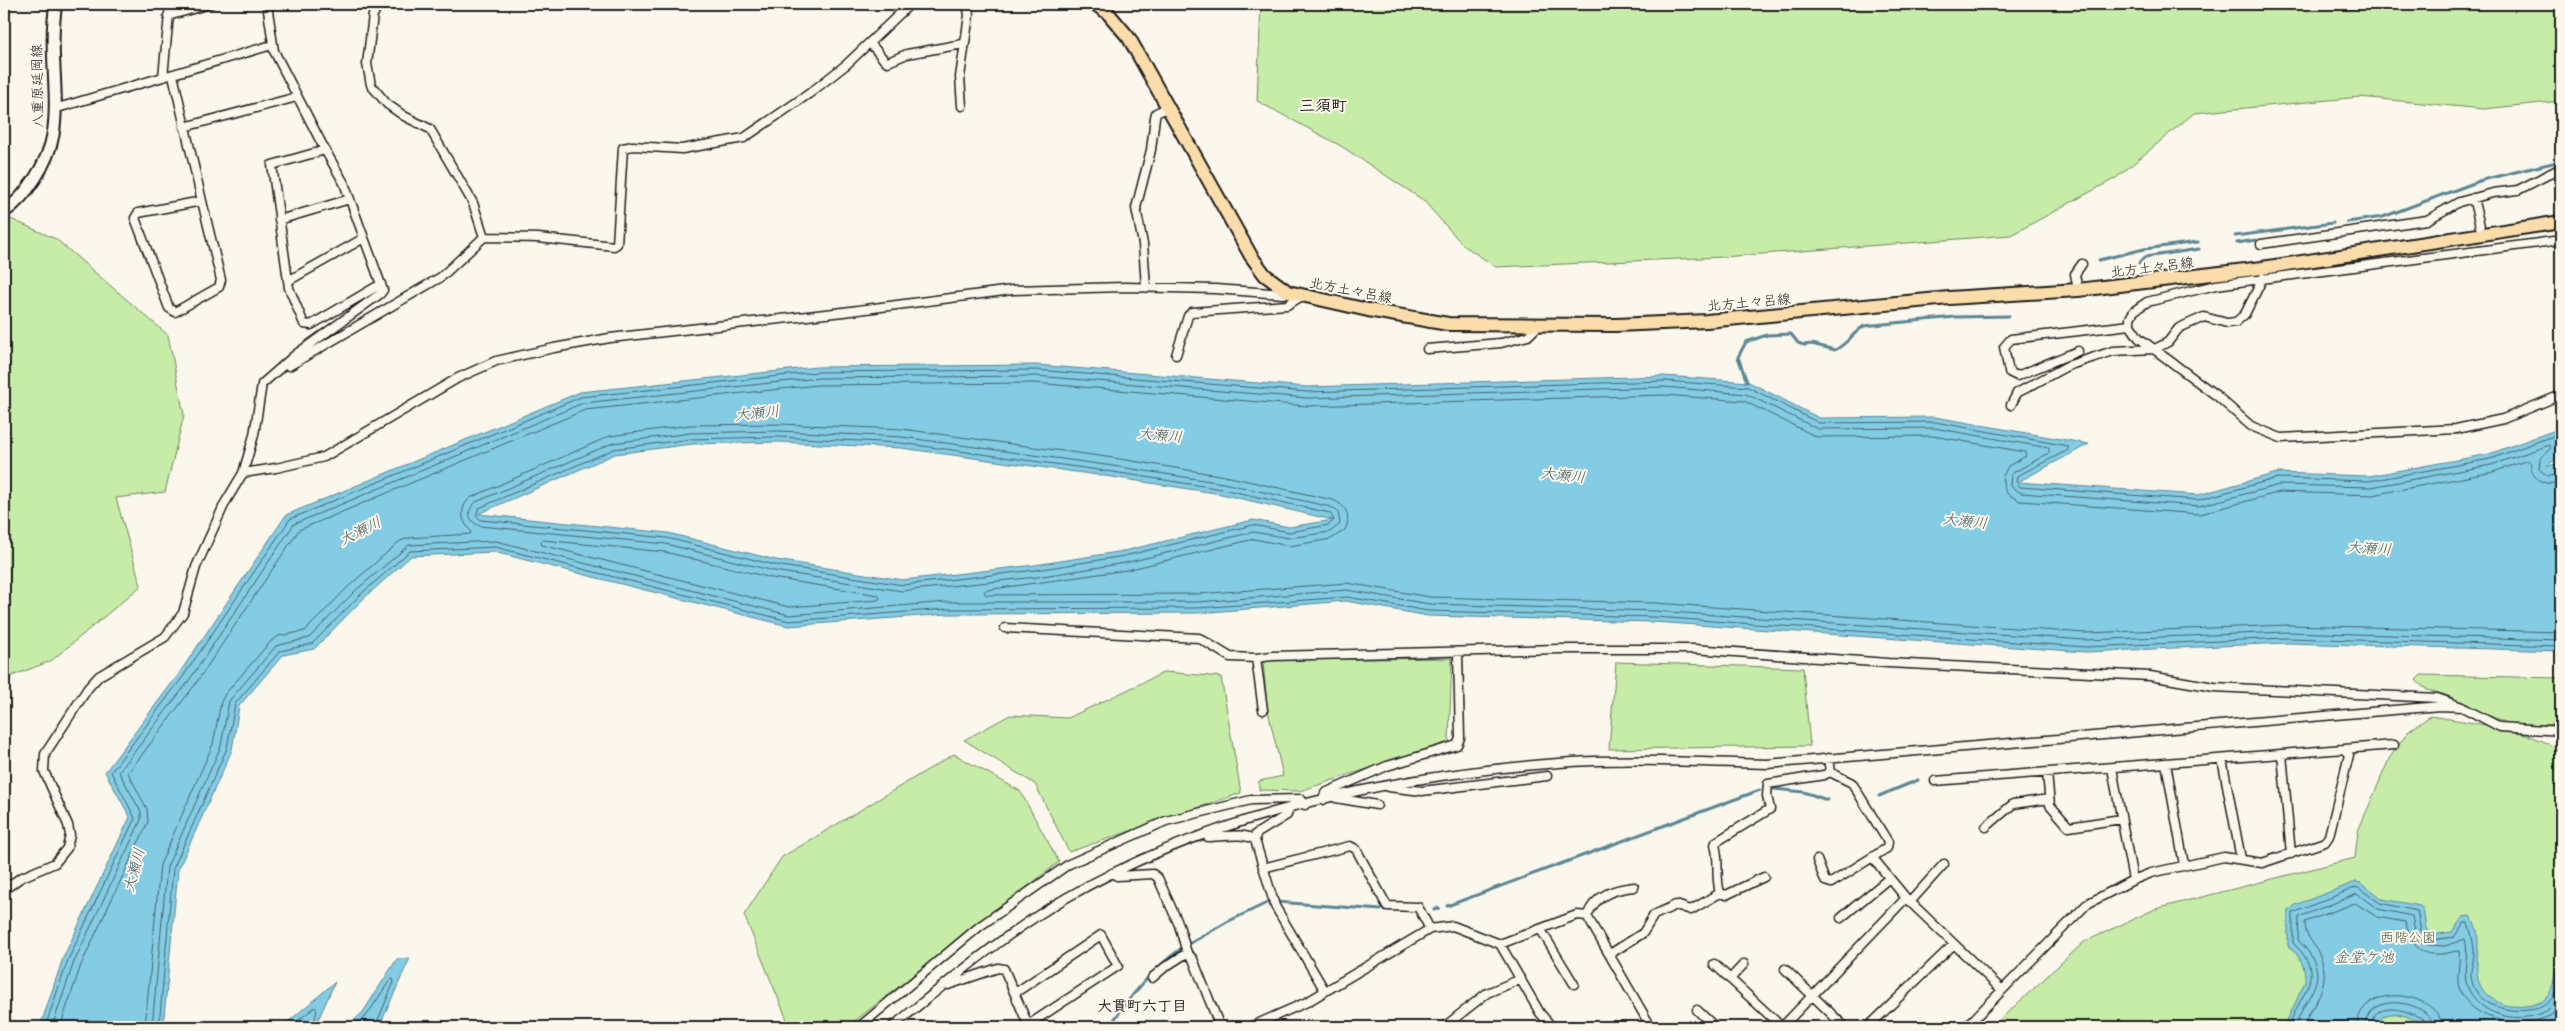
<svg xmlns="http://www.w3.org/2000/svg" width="2565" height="1031" viewBox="0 0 2565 1031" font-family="Sriracha,'Klee One',sans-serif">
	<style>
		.green { fill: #c6eca7; stroke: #718462 }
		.water { fill: #83cce4; stroke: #5a8694; fill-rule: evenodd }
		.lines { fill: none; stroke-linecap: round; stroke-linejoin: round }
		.shore { stroke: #45626c; stroke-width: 1 }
		.stream { stroke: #5a8694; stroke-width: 3 }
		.minor-casing { stroke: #1c1c1c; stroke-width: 11 }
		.secondary-casing { stroke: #1c1c1c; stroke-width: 15 }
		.primary-casing { stroke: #1c1c1c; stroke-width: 16 }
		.minor { stroke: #fbf7ec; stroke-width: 8 }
		.secondary { stroke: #fbf7ec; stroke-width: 11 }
		.primary { stroke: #fbddab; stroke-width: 12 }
		.labels { text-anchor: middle; stroke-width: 4; stroke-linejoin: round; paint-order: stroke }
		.street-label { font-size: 14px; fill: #1c1c1c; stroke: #fbf7ec }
		.park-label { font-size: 14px; fill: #4f5a46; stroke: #fbf7ec }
		.water-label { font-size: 15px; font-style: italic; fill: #405a62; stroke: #fbf7ec }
		.neighbourhood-label { font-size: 15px; font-weight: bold; fill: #1c1c1c; stroke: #fbf7ec }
		.quarter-label { font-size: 16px; font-weight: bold; fill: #1c1c1c; stroke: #fbf7ec }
	</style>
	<rect width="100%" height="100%" fill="#fbf7ec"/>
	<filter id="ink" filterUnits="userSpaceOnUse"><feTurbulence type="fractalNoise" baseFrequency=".02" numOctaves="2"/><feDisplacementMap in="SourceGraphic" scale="10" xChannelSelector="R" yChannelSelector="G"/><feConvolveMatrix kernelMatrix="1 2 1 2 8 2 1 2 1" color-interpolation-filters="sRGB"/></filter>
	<g filter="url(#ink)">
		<path class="green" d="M1261,4H2561V101L2483,109L2360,97L2194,113L2116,178L2011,235L1723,257L1496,267L1463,245L1423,200L1341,146L1257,101Z
			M4,216L56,239L168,335L184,415L165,492L116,498L141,586L51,661L4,679Z
			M1452,658L1449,742L1300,791L1259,790V781L1283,776L1267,707L1263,660Z
			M1616,662L1803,668L1810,746L1609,749Z
			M1165,672L1221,677L1241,793L1069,852L1035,784L964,740L1010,715L1068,718Z
			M2421,675L2561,678V725L2510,724L2460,704C2450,691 2428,696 2416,680Z
			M2430,716C2467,722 2531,729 2561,752V1027H1992L2084,942L2155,909L2355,858L2358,831L2390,757L2408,732Z
			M954,754L1020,791L1059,862L847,1027H790L744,915L782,857Z"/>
		<path class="water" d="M1036,365L1307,387L1664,376L1749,382L1819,418L1935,417L2089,444L2018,482L2198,495L2277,473L2369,476L2489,454L2561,428V455L2547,466L2561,463V651L2287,643L2086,652L1654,622L1428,616L1346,601L1198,613L947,614L788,626L494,552L411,556L362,600L314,649L283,655L239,706L232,750L178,870L163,1027H40L63,958L130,817L105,772L178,675L286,515L580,392L817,367ZM779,442L901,448L1112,477L1221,494L1333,520L1289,527L1253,520L1124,551L1035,565L903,580L776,560L668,533L478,514L615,454L692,444Z
			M2356,882L2361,883L2382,899L2420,906L2423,909L2426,929L2433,935L2452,932L2463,917L2470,916C2491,943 2460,980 2494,1000C2500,1003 2504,1006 2512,1006C2522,1007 2537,1006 2545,999C2558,988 2551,968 2561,957V1027H2426C2411,1017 2385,1003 2376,1027H2284L2305,982C2306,967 2300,955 2288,946V912L2295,905Z
			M410,958L379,1027H347L363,1012L397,959Z
			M335,982L318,1020L317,1027H282Z"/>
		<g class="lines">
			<path class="shore" d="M779,431L902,437L1113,466L1223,483L1331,507L1338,512L1340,524L1330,532L1289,538L1253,532L1125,563L1037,577L902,591L774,571L666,544L480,526C468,522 466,510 476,502L613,443L691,433Z
				M779,437L901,443L1113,472L1222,489L1330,513L1334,520L1329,525L1289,532L1253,525L1124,556L1036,570L903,585L775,565L667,538L481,520L476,515L479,508L614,449L691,439Z
				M543,540L665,552L772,578L878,595L880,598L878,600L789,607L542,545L541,542Z
				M45,1027L68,960L135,818L111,772L182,678L290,519L581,397L817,372L1036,370L1307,392L1664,381L1748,387L1819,423L1935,422L2068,446V450L2017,476L2016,482L2020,487L2198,500L2278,478L2369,481L2490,459L2561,433
				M52,1027L74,962L141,820V812L119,772L188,682L294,524L583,403L818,378L1035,376L1307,398L1664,387L1746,394L1818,429L1934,428L2049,448V453L2011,474L2010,486L2021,493L2199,506L2279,485L2371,487L2491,465L2549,445L2551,448L2540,458L2539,469L2547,476L2561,475
				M60,1027L81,965L148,822L147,809L128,773L194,686L299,530L585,410L818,385L1035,383L1307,406L1664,395L1744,401L1817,437L1933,436L2025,452L2026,456L2008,466L2002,478L2006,493L2020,501L2200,514L2280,492L2372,495L2493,472L2528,460C2532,463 2530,466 2532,471C2537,484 2550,485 2561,482
				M145,1027L160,865L213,744L221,702L225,694L271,641L279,636L305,631L349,586L400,541L409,538L470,534L471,531C461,521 459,508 470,498L610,436L690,425L779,424L902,429L1114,458L1225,476L1333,500C1347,506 1351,517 1345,530L1331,539L1289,546L1254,539L1127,570L986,590L984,592L986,595L1197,594L1347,583L1430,597L1655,603L2086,633L2287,625L2561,632
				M152,1027L167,867L221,746L229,701L276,646L309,638L354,592L409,545L496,541L789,615L947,602H1198L1347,590L1429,604L1655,611L2086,640L2287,632L2561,640
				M159,1027L173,869L227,748L235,704L280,651L312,644L359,596L410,551L495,547L789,621L947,609L1198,608L1347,597L1428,611L1654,617L2086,647L2287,638L2561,646
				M290,1027L315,1007L317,1010L313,1027
				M354,1027L367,1015L390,980L393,979L394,982L375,1027
				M2289,1027C2299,992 2329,977 2293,943V913L2357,887L2380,903L2417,911L2421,931L2432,940L2454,937L2464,923H2468C2471,932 2474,944 2474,953C2474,961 2470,969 2471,976C2474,1007 2510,1014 2535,1009C2554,1005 2559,987 2561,971
				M2295,1027C2307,989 2336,979 2298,940L2299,917L2357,894L2378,909L2412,916L2416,935L2428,945L2445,946L2465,939C2470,955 2461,972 2468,988C2483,1023 2543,1029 2561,995
				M2303,1027C2315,998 2335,984 2317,950C2311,939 2305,936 2305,922L2355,903L2377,917L2405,922C2413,944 2416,956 2443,954C2449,953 2454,951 2459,951C2461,965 2454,979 2461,993C2478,1026 2536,1031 2561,1008
				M2357,1027C2359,979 2441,992 2442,1027
				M2365,1027C2367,988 2433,1002 2434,1027
				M2371,1027C2374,997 2412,1011 2427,1022L2428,1027"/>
			<path class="stream" d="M2347,222L2383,217L2482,180L2561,161
				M2235,236L2333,223
				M2237,243L2256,240
				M2099,260L2144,249L2198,242
				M2139,263L2145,257L2199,249
				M1747,382L1738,357L1746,342L1767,335L1791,334L1798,343L1804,345L1812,344L1835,350C1847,344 1852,334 1864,326L1955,317L2009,316
				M2555,741L2561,745
				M1774,789L1804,792L1827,800
				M1879,796L1918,780
				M1277,902L1381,910
				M1447,906L1760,790
				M1434,910L1439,908
				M1189,944L1227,922L1269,902
				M1109,1027C1130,997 1151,970 1182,948"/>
			<g class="minor-casing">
				<path id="minor" d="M379,4L373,15L367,64L371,85L387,104L404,116L430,129L473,203L484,237
					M168,16L210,4
					M870,43L885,61L888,62L907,54L963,44
					M173,75L202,201
					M163,77L170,4
					M962,106L960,77L969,15L967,4
					M54,109L272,45
					M184,127L297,97
					M325,150L272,165L289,288L304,324L311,325L381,284
					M2473,198L2482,234
					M202,201L221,280L219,287L175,312L169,308L135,218L138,213Z
					M279,220L350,199
					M2561,240L2216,285L2147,302L2134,311L2130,318V325L2139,338L2217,396L2251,426L2281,438L2456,429L2503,419L2561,395
					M2261,244L2427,220L2459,202L2493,193L2518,190L2561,168
					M288,281L364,238
					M1146,287L1143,244L1136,208L1151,150L1155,117L1156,113L1169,107
					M2078,290L2075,274L2082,264
					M1427,349L1501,343L1528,336L1538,326
					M2078,351L2017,376L2009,372L2004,347L2011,339L2130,325
					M1176,355L1188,316L1192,312L1287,305L1302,296
					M289,366L441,277L484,237L538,238L614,246L617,244L623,148L633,146L682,149L744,138L810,93L847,64L910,4
					M2011,405L2017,393L2067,366L2113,351L2155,349L2168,342L2179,328L2204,317L2227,323L2236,322L2245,314L2263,278
					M243,473L276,468L324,457L458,378L496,361L554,348L610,338L843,312L1012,290L1125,287L1215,289L1283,294L1288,292
					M1005,628L1199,638L1230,657L1256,658L1272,656L1560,649H1694L1888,663L2150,676L2214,687L2437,698L2462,707L2500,727L2561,731
					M1256,658L1263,710
					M2344,749L2394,745
					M2282,754L2291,854
					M2222,759L2241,859
					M2166,763L2184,865
					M2112,768L2133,880
					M2047,773L2050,805L2069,827L2121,819
					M1935,781L2344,749L2349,755L2329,836L2325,842L2262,863L2224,857L2151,873L2133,880L2087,904L1966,1027
					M1388,787L1422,791L1547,776
					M1336,798L1377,805
					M1323,800L1325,793L1387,766L1457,745L1460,738L1458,653
					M1986,827L2013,804L2049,799
					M1208,837C1222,837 1244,832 1255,840L1275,906L1325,991
					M1255,840L1256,834L1287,815L1289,809
					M1873,858L1906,898
					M1817,860L1825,881L1831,883L1887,848L1888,842L1852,783L1830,772
					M1263,868L1350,846L1356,849L1387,906L1418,907L1430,929
					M1112,873L1117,876L1153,874L1158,878L1179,925L1187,953L1193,959L1220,1027
					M4,890L20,878L55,863L67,848L70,835L68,825L44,771L45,754L88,688L99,676L165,637L183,613L196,567L225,503L243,473L254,435L262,384L295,355L380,294L383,290L344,183L325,150L274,51L267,4
					M1720,893C1715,875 1720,862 1715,845L1716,842L1770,809L1767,796L1768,784L1824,775L1830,772L1828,758
					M1910,902L1944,864
					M1587,916C1595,895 1614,889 1634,887
					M1841,918L1888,879
					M1541,930L1574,984
					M1500,944L1577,915L1587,916L1651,1027
					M1610,954L1643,933L1654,915L1676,905L1691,910L1720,893L1726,895L1764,877
					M1714,964L1782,1027
					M1785,969L1845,1027
					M1152,978L1165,967L1187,953
					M1730,979L1744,964
					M948,985L998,968L1004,969L1029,1027
					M1015,993L1101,935L1118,966L1028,1025
					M1697,1010L1715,1027
					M859,1027L980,926L1069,864L1166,821L1251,800L1301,799L1305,805
					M892,1027C948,982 1004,934 1066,898C1211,814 1393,775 1559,763C1628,758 1698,762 1767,764L2440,706L2462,707
					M1250,1027L1307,1002L1430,929L1453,926L1500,944L1540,1013L1552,1027
					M1444,1027L1487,993L1521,979
					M1782,1027L1906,898L2002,990
					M1868,1027L1954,944"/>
			</g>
			<g class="secondary-casing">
				<path id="secondary" d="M4,212C27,196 48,163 53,135C60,92 48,49 56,4"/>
			</g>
			<g class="primary-casing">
				<path id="primary" d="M1095,4L1108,13L1129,38L1251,256L1265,275L1288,292L1368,310L1448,324L1616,325L1707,321L1949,298L2078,290L2262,268L2561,222"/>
			</g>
			<use href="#minor" class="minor"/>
			<use href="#secondary" class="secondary"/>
			<use href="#primary" class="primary"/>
		</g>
	</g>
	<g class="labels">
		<g class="street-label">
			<text transform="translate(37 86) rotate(-91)" y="5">八重原延岡線</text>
			<text transform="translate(2152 267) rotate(-7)" y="5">北方土々呂線</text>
			<text transform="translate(1351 290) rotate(11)" y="5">北方土々呂線</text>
			<text transform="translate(1749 302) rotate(-5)" y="5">北方土々呂線</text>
		</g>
		<g class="park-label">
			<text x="2408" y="942">西階公園</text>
		</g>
		<g class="water-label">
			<text transform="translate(757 413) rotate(-6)" y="5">大瀬川</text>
			<text transform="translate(1160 435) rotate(5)" y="5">大瀬川</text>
			<text transform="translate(1563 475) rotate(6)" y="5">大瀬川</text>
			<text transform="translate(1965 521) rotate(6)" y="5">大瀬川</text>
			<text transform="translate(360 531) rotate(-27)" y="5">大瀬川</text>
			<text transform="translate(2369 548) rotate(4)" y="5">大瀬川</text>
			<text transform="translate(134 870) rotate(-75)" y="5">大瀬川</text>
			<text x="2364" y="962">金堂ケ池</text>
		</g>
		<g class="neighbourhood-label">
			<text x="1142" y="1011">大貫町六丁目</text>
		</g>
		<g class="quarter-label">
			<text x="1323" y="111">三須町</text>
		</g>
	</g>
	<rect width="2565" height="1031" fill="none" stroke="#fbf7ec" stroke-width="20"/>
	<rect x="10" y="10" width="2545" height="1011" fill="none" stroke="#1c1c1c" stroke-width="2" filter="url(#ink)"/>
</svg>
